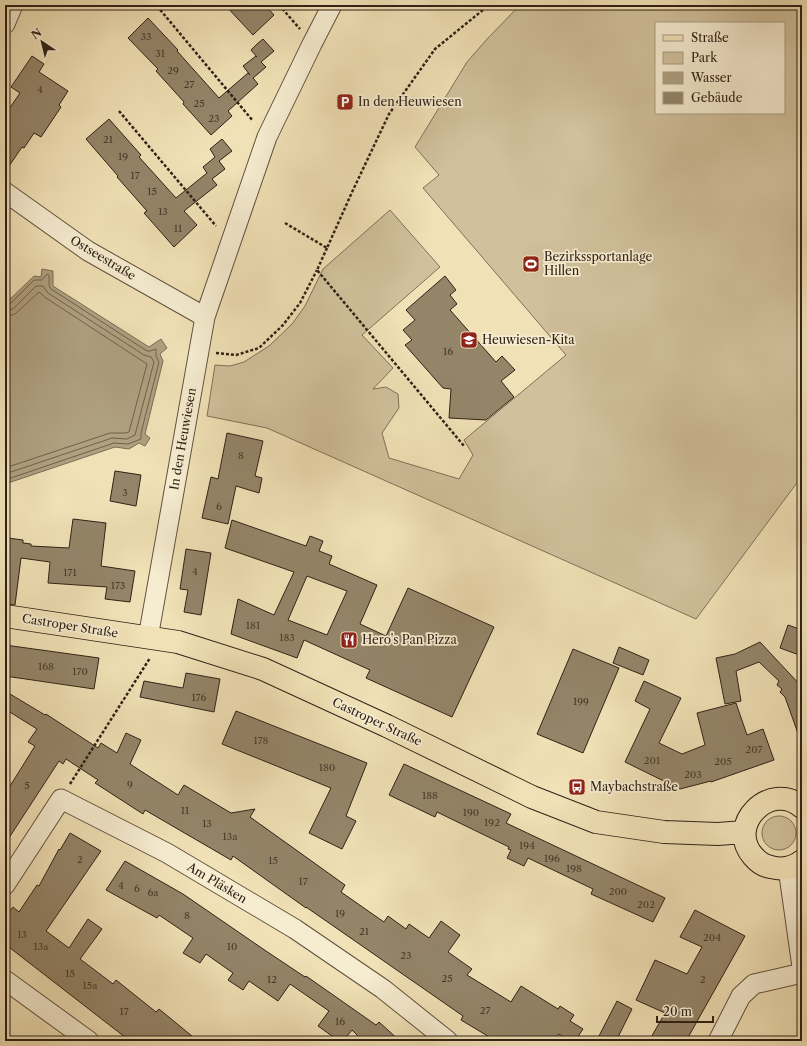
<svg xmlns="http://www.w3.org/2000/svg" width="807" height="1046" viewBox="0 0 807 1046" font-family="'Libre Caslon Text',serif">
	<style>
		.green { fill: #d0c09b; stroke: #807058; fill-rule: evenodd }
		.water { fill: #afa080; stroke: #7c6d56 }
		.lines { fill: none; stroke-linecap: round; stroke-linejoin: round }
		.shore { stroke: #70604b; stroke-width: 1 }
		.building { fill: #948569; stroke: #302116; fill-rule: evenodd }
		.minor-casing { stroke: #60513e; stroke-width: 21 }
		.major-casing { stroke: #302116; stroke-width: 24 }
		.path { stroke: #302116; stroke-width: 2.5; stroke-dasharray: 3 2; stroke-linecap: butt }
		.minor { stroke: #f6ecd0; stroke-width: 19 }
		.major { stroke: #f1e1b6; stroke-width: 22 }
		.labels { text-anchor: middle; stroke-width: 3.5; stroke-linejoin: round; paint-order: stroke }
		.number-label { font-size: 10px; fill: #493a2b }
		.poi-label { font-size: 12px; fill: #302116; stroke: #f6ecd0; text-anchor: start }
		.street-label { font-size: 12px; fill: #302116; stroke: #f6ecd0 }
	</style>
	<rect width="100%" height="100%" fill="#f1e1b6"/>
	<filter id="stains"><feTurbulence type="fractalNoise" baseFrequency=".005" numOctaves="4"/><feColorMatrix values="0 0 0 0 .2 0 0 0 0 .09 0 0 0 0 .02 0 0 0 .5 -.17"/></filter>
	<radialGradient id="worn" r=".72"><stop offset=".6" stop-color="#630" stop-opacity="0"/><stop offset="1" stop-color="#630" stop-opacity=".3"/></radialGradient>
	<path class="green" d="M520,5H802V476L696,619L267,428L207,416L215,365L230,366L244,362L269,346L292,324L305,306L323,269L390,210L440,267L362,335L393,368L373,389L386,387L398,394L399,408L382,433L389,458L459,479L473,455L464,440L566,355L423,188L439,175L415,147L467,62L488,38ZM656,23H784V113H656Z
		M762 833a17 17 0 1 1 34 0a17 17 0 1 1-34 0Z"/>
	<path class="water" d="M42,269L53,271V286L149,347L161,339L167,348L160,354L163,361L145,434L150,438L145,446L139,443L129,449L115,447L5,484V304L34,276L41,277Z"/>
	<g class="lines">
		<path class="shore" d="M5,306L9,305L34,280H42L46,275L48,274C51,278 47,285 51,289L147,351H150L156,349V356L159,362L141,433V439L128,444L114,443L5,480
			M5,311L13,309L36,286H43L48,293L144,355L151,357L154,362L135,435L127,439L112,438L5,474
			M5,317L15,314L39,292L46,298L147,364L129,432L126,433H110L5,468"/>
	</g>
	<path class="building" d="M225,5H265L274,15L253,35Z
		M148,18L178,50L177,51L219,98L248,73L250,75L243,66L256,56L257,57L251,50L257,44L263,39L274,51L261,62L266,67L253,78L258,84L228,111L232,116L211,135L183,104L184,102L156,71L158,69L128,38Z
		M32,56L44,64L39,72L68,91L59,105L61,107L41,137L34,133L24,148L22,147L5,172V115L20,93L11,87Z
		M109,119L141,155L139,157L176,198L207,173L203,167L215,157L210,149L222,139L232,151L219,161L225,169L212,179L217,185L184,211L197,225L174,247L144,213L147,211L117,177L118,176L86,139Z
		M445,276L456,290L450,295L457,304L450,310L496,362L502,356L515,370L501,381L514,397L486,420L449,418L451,389L443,388L405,345L412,340L403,330L415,320L406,310Z
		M227,433L263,441L255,476L262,478L259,493L236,486L228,524L202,518L211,477L218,479Z
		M115,471L141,475L136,506L110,501Z
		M73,519L106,523L101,566L135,571L130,602L105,599L107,587L48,583L50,562L21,558L15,605L5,604V544H8V538L23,540V543L31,544V546L69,548Z
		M232,520L306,546L310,536L323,541L319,551L332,556L329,564L377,585L360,624L386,636L408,588L494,627L452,717L366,678L370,670L304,640L297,658L231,634L238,599L274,615L294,572L225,548ZM307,576L347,591L327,635L288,620Z
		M186,549L211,553L201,615L184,612L188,590L180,589Z
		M788,625L802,630V656L780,648Z
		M760,642L802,687V738L800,739L785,697L780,692L782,689L777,685L779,681L759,662L736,671L741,701L725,704L716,658L735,654Z
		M5,645L99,658L94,689L5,676Z
		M619,647L649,660L643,675L613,663Z
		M573,649L619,668L583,753L537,734Z
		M186,673L220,679L214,712L140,697L144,681L183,688Z
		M644,681L681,698L659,743L682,754L705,745L697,713L736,703L747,735L763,729L774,760L711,782V781L680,789L625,762L650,709L635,701Z
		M5,691L45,715L46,714L98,748L101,743L117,753L126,733L141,740L130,764L178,795L184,785L231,813L255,809L250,817L345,885L341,892L384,922L388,916L406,929L409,924L429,938L441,921L460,935L448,952L472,969L467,975L511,1002L521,986L558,1009L560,1006L574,1015L570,1021L583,1029L575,1041H570L559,1034L555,1041H496L461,1020L463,1016L306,907V908L233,856L231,860L145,810L143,814L95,783L98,780L66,759L63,764L59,761L5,844V794L35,746L28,742L37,729L5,709Z
		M236,711L367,763L346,816L356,821L342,849L309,833L331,788L222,744Z
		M404,764L511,814L506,823L665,898L653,922L591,894L593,889L528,858L524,866L507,858L511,850L508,849L509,847L437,812L435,817L389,795Z
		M70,833L101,851L46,931L69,948L88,919L102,929L80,959L113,984L116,980L156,1012L159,1009L198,1041H130L5,944V917L13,907L19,912L37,885L39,886L59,849L60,850Z
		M125,861L183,894L266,951L305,977L306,976L376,1025L379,1022L400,1041H361L362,1040L352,1030L343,1041H339L318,1026L329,1011L290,984L278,1001L249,981L243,990L228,980L233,973L206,954L200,963L183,953L193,938L159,915L157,918L106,890Z
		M695,910L745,936L686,1041H649L665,1013L636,1000L655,960L687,974L702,947L680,937Z
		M617,1001L632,1009L616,1041H610L599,1036Z"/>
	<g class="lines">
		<g class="minor-casing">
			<path id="minor" d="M5,24L13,5
				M5,192L88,251L205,317
				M148,638L205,317L267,137L312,44L332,5
				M788,868L802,967
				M5,885L61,799L167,853L295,929L383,989L448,1041
				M5,980L89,1041
				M718,1041L741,996L754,984L802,973"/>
		</g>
		<g class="major-casing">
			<path id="major" d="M5,616L178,642L263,669L387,726L532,797L596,822L664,832L718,834L744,832
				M802,807C770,780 726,825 753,856C758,862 763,866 771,867C782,870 793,868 802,861"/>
		</g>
		<path class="path" d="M279,5L300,29
			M157,6L253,121
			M119,111L216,226
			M285,223L327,248L353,190L389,114L435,49L489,5
			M327,248L317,270L464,446
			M216,353L236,355L259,348L283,325L300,303L317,270
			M70,784L150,658"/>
		<use href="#minor" class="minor"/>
		<use href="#major" class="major"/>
	</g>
	<defs>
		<g id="parking-square" transform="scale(0.9)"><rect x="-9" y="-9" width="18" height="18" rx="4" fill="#8f2418" stroke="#f6ecd0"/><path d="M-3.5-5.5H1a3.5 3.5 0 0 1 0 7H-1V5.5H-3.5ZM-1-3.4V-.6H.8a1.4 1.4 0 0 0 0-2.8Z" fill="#fff"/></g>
		<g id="stadium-square" transform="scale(0.9)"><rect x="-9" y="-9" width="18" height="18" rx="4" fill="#8f2418" stroke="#f6ecd0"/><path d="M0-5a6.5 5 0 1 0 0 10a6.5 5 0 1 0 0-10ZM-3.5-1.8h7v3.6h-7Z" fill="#fff"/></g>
		<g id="school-square" transform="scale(0.9)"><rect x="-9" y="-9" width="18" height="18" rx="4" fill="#8f2418" stroke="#f6ecd0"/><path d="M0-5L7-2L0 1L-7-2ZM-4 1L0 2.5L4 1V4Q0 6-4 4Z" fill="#fff"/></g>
		<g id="restaurant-square" transform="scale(0.9)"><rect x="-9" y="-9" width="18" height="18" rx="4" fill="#8f2418" stroke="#f6ecd0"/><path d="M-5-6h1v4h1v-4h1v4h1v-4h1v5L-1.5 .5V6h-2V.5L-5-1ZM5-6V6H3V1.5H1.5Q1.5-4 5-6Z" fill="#fff"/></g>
		<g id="bus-square" transform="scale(0.9)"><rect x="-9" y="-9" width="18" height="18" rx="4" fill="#8f2418" stroke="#f6ecd0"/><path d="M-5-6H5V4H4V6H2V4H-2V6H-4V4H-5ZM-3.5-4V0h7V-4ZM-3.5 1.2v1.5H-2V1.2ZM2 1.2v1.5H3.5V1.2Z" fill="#fff"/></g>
	</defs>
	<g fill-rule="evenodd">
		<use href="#parking-square" x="345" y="102"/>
		<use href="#stadium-square" x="531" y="264"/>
		<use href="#school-square" x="469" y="340"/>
		<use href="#restaurant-square" x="349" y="640"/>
		<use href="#bus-square" x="577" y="787"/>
	</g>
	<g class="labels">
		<g class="number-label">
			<text x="146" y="40">33</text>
			<text x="160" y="57">31</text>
			<text x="173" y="74">29</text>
			<text x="189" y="88">27</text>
			<text x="40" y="93">4</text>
			<text x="199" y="107">25</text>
			<text x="214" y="122">23</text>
			<text x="108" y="143">21</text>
			<text x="123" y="160">19</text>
			<text x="135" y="179">17</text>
			<text x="152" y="195">15</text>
			<text x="163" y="215">13</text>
			<text x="178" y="232">11</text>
			<text x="448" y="355">16</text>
			<text x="241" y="459">8</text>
			<text x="125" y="496">3</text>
			<text x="219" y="510">6</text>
			<text x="195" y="575">4</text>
			<text x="70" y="576">171</text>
			<text x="118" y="589">173</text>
			<text x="253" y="629">181</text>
			<text x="287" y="641">183</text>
			<text x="46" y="670">168</text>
			<text x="80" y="675">170</text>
			<text x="199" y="701">176</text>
			<text x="581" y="705">199</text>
			<text x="261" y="744">178</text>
			<text x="754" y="753">207</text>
			<text x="652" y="764">201</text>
			<text x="723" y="765">205</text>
			<text x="327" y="771">180</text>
			<text x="693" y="778">203</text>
			<text x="130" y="788">9</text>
			<text x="27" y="789">5</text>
			<text x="430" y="799">188</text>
			<text x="185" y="814">11</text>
			<text x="471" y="816">190</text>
			<text x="492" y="826">192</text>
			<text x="207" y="827">13</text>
			<text x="230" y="840">13a</text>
			<text x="527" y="849">194</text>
			<text x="552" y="862">196</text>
			<text x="80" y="863">2</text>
			<text x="273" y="864">15</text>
			<text x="574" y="872">198</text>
			<text x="303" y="885">17</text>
			<text x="121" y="889">4</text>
			<text x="137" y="892">6</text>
			<text x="618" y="895">200</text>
			<text x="153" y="896">6a</text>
			<text x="646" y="908">202</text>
			<text x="340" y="917">19</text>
			<text x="187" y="919">8</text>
			<text x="364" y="935">21</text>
			<text x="22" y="938">13</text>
			<text x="712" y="941">204</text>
			<text x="41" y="950">13a</text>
			<text x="232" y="950">10</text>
			<text x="406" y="959">23</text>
			<text x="70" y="977">15</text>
			<text x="447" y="982">25</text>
			<text x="272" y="983">12</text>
			<text x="703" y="983">2</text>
			<text x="90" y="989">15a</text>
			<text x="485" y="1014">27</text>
			<text x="124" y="1015">17</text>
			<text x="340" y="1025">16</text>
		</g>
		<g class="poi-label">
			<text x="358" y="106">In den Heuwiesen</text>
			<text x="544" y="261">Bezirkssportanlage<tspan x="544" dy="14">Hillen</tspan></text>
			<text x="482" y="344">Heuwiesen-Kita</text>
			<text x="362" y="644">Hero's Pan Pizza</text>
			<text x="590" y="791">Maybachstraße</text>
		</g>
		<g class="street-label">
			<text transform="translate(103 258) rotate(31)" y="4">Ostseestraße</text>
			<text transform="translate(183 439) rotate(-80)" y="4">In den Heuwiesen</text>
			<text transform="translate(70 626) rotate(9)" y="4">Castroper Straße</text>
			<text transform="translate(377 722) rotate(25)" y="4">Castroper Straße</text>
			<text transform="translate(217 883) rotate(31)" y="4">Am Pläsken</text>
		</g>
	</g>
	<rect width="807" height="1046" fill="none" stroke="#f1e1b6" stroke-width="20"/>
	<rect x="6" y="6" width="795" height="1034" fill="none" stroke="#302116" stroke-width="2"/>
	<rect x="10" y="10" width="787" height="1026" fill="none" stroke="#302116"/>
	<rect x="655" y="22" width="130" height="92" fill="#f6ecd0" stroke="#a79b86"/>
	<rect x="663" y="35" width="20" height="6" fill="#f1e1b6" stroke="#a79b86"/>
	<text x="691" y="42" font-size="12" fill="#302116">Straße</text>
	<rect x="663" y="52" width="20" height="12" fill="#d0c09b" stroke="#a79b86"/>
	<text x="691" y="62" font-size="12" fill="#302116">Park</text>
	<rect x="663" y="72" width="20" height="12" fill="#afa080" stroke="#a79b86"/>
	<text x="691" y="82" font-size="12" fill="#302116">Wasser</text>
	<rect x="663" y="92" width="20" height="12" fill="#948569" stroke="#a79b86"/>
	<text x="691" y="102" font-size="12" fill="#302116">Gebäude</text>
	<g transform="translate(42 42) rotate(325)" stroke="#f6ecd0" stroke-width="3" paint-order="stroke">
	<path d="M0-3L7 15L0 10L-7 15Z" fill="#302116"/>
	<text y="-6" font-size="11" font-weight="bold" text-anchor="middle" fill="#302116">N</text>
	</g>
	<path d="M657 1016v6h56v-6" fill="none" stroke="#302116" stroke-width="2"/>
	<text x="663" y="1016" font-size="12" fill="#302116" stroke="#f6ecd0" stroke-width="3" paint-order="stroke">20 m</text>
	<rect width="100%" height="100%" filter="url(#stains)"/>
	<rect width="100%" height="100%" fill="url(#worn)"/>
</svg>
